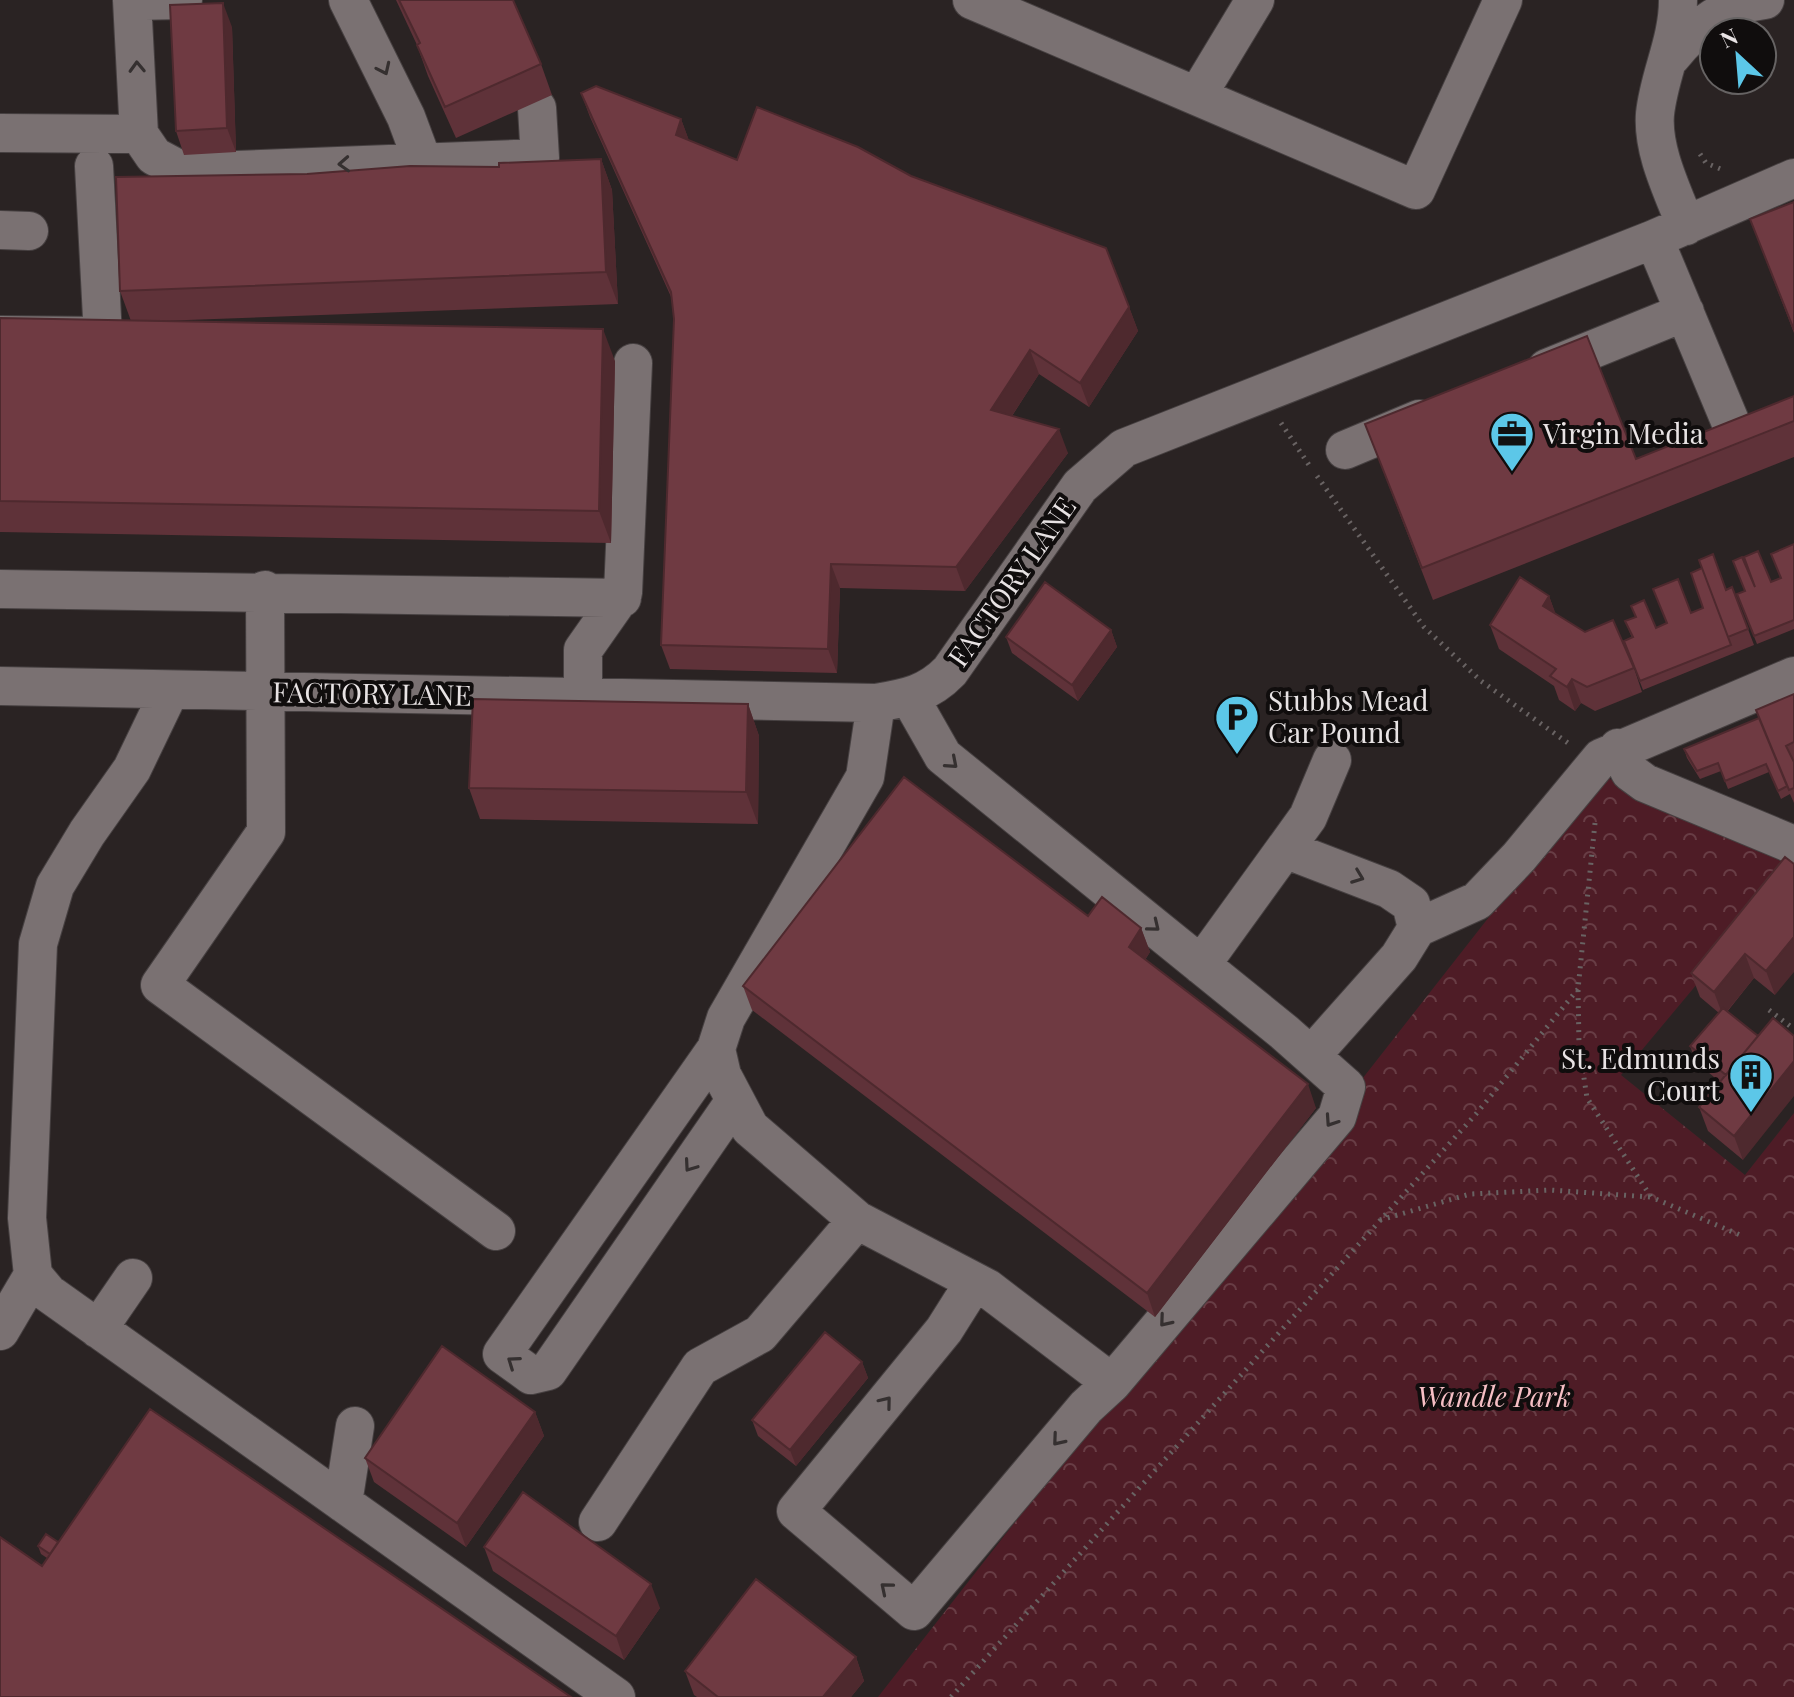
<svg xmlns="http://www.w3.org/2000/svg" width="1794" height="1697" viewBox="0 0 1794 1697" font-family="'Playfair Display',serif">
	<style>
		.park { fill: url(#park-crowns) }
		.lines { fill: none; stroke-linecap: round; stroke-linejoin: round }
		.minor-casing { stroke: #464041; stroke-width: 40 }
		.path { stroke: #696363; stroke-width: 5; stroke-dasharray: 2 6; stroke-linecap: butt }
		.minor { stroke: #7a7172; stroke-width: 38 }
		.wall { fill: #5f3239 }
		.shaded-wall { fill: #4e292e }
		.building { fill: #6f3a42; stroke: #4e292e; stroke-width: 2 }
		.oneway { stroke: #353030 }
		.labels { text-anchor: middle; stroke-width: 8; stroke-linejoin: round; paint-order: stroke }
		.poi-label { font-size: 28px; fill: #e8e3e4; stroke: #100d0d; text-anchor: start }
		.street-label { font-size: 28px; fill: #e8e3e4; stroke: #100d0d }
		.park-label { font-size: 28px; font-style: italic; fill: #f6bfc5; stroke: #100d0d }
	</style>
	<defs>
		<pattern id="park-crowns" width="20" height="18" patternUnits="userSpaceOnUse" patternTransform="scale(2)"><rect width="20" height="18" fill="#4e1c26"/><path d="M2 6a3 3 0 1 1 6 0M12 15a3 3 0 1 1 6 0" fill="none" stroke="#683d45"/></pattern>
	</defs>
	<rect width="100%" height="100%" fill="#2a2323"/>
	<path class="park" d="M1601,774L1638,795L1794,859V868L1621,1075L1745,1175L1794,1113V1697H878Z"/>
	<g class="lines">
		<g class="minor-casing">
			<path id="minor" d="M132,0L139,134
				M348,0L406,117L422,160
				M972,0L1416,190L1503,0
				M1678,0C1678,41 1659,75 1655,114C1652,151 1673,192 1686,226
				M132,1L183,0
				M1671,57C1696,26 1724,5 1765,0
				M1197,96L1255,0
				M0,133L139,134
				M139,134L154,156L184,172L540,158L537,108
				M0,230L29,231
				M1654,239L1740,445
				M0,335L103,336L94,166
				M1547,368L1685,312
				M1345,450L1419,419
				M0,589L622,598
				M265,590L266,832L160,985L496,1231
				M0,686L876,703C906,698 928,694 950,671L1080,486L1124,448L1654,239L1794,178
				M170,690L132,769L87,833L55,886L38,944L27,1218L33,1275L48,1293L616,1697
				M583,698V650L623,593L633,363
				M876,703L865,777L726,1018L716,1049L722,1075L750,1128L857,1220L987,1288L1112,1383L1337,1117L1346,1087L1284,1032L943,756L910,698
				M1618,748L1630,772L1645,783L1794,845
				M1285,849L1389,889L1411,904L1417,928L1399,957L1311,1056
				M1417,928L1477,901L1519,857L1601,758L1794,676
				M1201,965L1308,817L1332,760
				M716,1049L502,1354L531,1375L548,1371L734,1102
				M973,1284L944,1330L796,1511L914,1611L1086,1407L1112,1383
				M98,1329L133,1278
				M0,1331L33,1275
				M343,1503L355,1426
				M598,1522L700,1367L760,1334L857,1220"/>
		</g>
		<path class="path" d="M1700,154L1706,163L1723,170
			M1281,423L1309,465
			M1317,476L1424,627L1481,681L1568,743
			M1595,823L1578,989L1579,1045L1587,1098L1651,1197L1740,1235
			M1769,1010L1794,1029
			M1380,1220L1470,1194L1550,1190L1650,1197
			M951,1697L1476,1114L1578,989"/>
		<use href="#minor" class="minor"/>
	</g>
	<path class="wall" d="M396,0H513L541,64L552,95L456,138L428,76L417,45Z
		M232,27L236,152L184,155L176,131Z
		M581,93L681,119L689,141L737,160L1129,307L1138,331L1089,407L1039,374L1012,416L1068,453L965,591L840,588L837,673L670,669L661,645L674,319L672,299L590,117Z
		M601,159L612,190L618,304L160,321L615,361L611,543L0,532V318L131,321L120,291L307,174L499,167Z
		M1794,202V333L1750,219Z
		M1794,396V457L1433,600L1365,424L1636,459Z
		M1794,544V629L1757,644L1737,594L1780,578Z
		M1732,587L1754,645L1643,690L1624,641L1632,638L1625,621L1656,628L1703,608L1726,590Z
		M1549,596L1555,613L1634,668L1642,692L1595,711L1581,703L1575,711L1559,700L1554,686L1499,649L1490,625Z
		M1111,630L1117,647L1078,701L1012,653L1006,637Z
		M1794,694V803L1790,794L1781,799L1769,772L1728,789L1721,771L1700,779L1687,758L1684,749L1759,718Z
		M748,704L759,736L758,824L480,819L469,788Z
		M1785,857L1775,995L1754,978L1727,1012L1743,1160L1708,1131L1699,1107L1720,1082L1696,1062L1690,1046L1719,1013L1700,997L1691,973Z
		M1088,916L1141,928L1150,952L1145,960L1316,1108L1155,1317L752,1010L743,986Z
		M862,1362L868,1378L796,1466L758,1436L752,1420Z
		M535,1412L544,1436L466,1547L374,1482L365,1458Z
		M58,1542L42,1566L47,1558L41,1554L38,1546Z
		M484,1547L660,1608L624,1660L493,1571Z
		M856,1657L864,1681L851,1697H697L694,1695L685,1671Z"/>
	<path class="shaded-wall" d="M223,3L232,27L236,152L227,128Z
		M681,119L690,143L676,135Z
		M601,159L612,190L618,304L606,272Z
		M1129,307L1138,331L1089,407L1080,383Z
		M603,329L615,361L611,543L599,511Z
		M1030,350L1039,374L1000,434L991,410Z
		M1059,429L1068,453L965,591L956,567Z
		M831,564L840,588L837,673L828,649Z
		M1549,596L1558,620L1543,606Z
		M1111,630L1117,647L1078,701L1072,685Z
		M1572,679L1581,703L1575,711L1567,687Z
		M748,704L759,736L758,824L746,792Z
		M1141,928L1150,952L1137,971L1129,947Z
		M1794,937V972L1775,995L1766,971Z
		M1745,954L1754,978L1723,1016L1714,992Z
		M1794,1061V1096L1743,1160L1734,1136Z
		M1308,1084L1316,1108L1155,1317L1147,1293Z
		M862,1362L868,1378L796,1466L790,1450Z
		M535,1412L544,1436L466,1547L457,1523Z
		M651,1584L660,1608L624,1660L616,1636Z
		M856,1657L864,1681L851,1697H823Z"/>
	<path class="building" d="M399,0H513L541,64L445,107L417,45L420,43Z
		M223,3L227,128L176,131L170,5Z
		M596,86L681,119L676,135L737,160L757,107L858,147L911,176L1106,248L1129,307L1080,383L1030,350L991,410L1059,429L956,567L831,564L828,649L661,645L674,319L671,292L581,93Z
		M601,159L606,272L120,291L116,177L307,174L410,166L499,167V163Z
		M1794,202V330L1750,219Z
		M0,318L603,329L599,511L0,501Z
		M1587,336L1636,459L1794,396V421L1422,568L1365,424Z
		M1794,544V620L1754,636L1737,594L1745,591L1733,561L1742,557L1755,587L1744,557L1758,551L1771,582L1781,578L1771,554Z
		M1713,554L1726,590L1732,587L1748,629L1728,637L1699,560Z
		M1702,568L1731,645L1640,681L1624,641L1633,637L1625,621L1636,617L1631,606L1644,600L1656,628L1667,623L1653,589L1678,579L1691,613L1703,608L1691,573Z
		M1520,577L1549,596L1543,606L1585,632L1613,620L1634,668L1587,687L1572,679L1567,687L1550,676L1556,669L1490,625Z
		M1045,582L1111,630L1072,685L1006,637Z
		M1794,694V742L1786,746L1794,762V788L1789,790L1756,710Z
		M473,699L748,704L746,792L469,788Z
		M1759,718L1787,786L1778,791L1766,764L1725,781L1718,763L1697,771L1684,749Z
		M904,777L1088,916L1102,897L1141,928L1129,947L1308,1084L1147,1293L743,986Z
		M1785,857L1794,864V937L1766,971L1745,954L1714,992L1691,973Z
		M1723,1008L1758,1036L1726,1075L1690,1046Z
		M1773,1018L1794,1036V1061L1734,1136L1699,1107Z
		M825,1332L862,1362L790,1450L752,1420Z
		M442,1346L535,1412L457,1523L365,1458Z
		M150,1409L571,1697H0V1537L42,1566Z
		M523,1492L651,1584L616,1636L484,1547Z
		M46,1534L58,1542L50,1554L38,1546Z
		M756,1579L856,1657L823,1697H718L685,1671Z"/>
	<defs><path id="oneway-chevron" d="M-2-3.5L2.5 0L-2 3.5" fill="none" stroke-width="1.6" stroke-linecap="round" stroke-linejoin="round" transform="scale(2)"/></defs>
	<g class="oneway">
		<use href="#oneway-chevron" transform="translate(137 67) rotate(-92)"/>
		<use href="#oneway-chevron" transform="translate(384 69) rotate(65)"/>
		<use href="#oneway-chevron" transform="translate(344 164) rotate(177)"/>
		<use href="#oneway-chevron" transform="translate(952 763) rotate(41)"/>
		<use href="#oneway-chevron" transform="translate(1358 877) rotate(21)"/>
		<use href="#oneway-chevron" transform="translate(1154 926) rotate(39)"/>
		<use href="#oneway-chevron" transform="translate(1331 1121) rotate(124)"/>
		<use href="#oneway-chevron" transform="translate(690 1166) rotate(125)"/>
		<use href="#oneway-chevron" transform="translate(1165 1321) rotate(130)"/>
		<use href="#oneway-chevron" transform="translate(513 1362) rotate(-145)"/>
		<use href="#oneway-chevron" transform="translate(886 1402) rotate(-51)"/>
		<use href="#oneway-chevron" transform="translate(1058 1440) rotate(130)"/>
		<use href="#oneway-chevron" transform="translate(886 1588) rotate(-140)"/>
	</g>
	<defs>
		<g id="office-pin" transform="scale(2.3)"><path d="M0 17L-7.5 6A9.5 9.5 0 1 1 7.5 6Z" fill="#5cc7e8" stroke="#100d0d"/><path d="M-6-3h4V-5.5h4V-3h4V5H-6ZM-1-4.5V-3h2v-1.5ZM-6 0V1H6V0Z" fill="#111"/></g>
		<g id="parking-pin" transform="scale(2.3)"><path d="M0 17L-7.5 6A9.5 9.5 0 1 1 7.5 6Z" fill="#5cc7e8" stroke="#100d0d"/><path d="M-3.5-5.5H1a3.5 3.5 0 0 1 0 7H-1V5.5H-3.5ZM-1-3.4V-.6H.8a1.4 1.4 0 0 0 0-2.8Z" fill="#111"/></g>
		<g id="building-pin" transform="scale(2.3)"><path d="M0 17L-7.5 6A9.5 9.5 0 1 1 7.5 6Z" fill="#5cc7e8" stroke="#100d0d"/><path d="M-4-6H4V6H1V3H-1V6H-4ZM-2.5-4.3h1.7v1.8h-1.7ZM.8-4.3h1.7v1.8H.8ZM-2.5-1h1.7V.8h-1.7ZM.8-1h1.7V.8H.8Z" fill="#111"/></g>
	</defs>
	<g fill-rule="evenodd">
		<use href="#office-pin" x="1512" y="434"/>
		<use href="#parking-pin" x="1237" y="717"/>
		<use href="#building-pin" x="1751" y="1075"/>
	</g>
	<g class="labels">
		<g class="poi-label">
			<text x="1543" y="444">Virgin Media</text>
			<text x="1268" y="711">Stubbs Mead<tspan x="1268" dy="32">Car Pound</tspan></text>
			<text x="1720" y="1069" text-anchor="end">St. Edmunds<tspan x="1720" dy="32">Court</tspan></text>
		</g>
		<g class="street-label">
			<text transform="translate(1012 582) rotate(-55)" y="10">FACTORY LANE</text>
			<text transform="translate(372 694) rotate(1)" y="10">FACTORY LANE</text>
		</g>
		<g class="park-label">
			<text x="1494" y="1407">Wandle Park</text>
		</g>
	</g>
	<g transform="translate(1738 56) rotate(334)"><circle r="38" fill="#100d0d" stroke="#666363" stroke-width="2"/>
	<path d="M0-6L14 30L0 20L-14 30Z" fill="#5cc7e8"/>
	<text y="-12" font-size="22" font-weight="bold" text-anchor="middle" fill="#e8e3e4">N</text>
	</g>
</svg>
